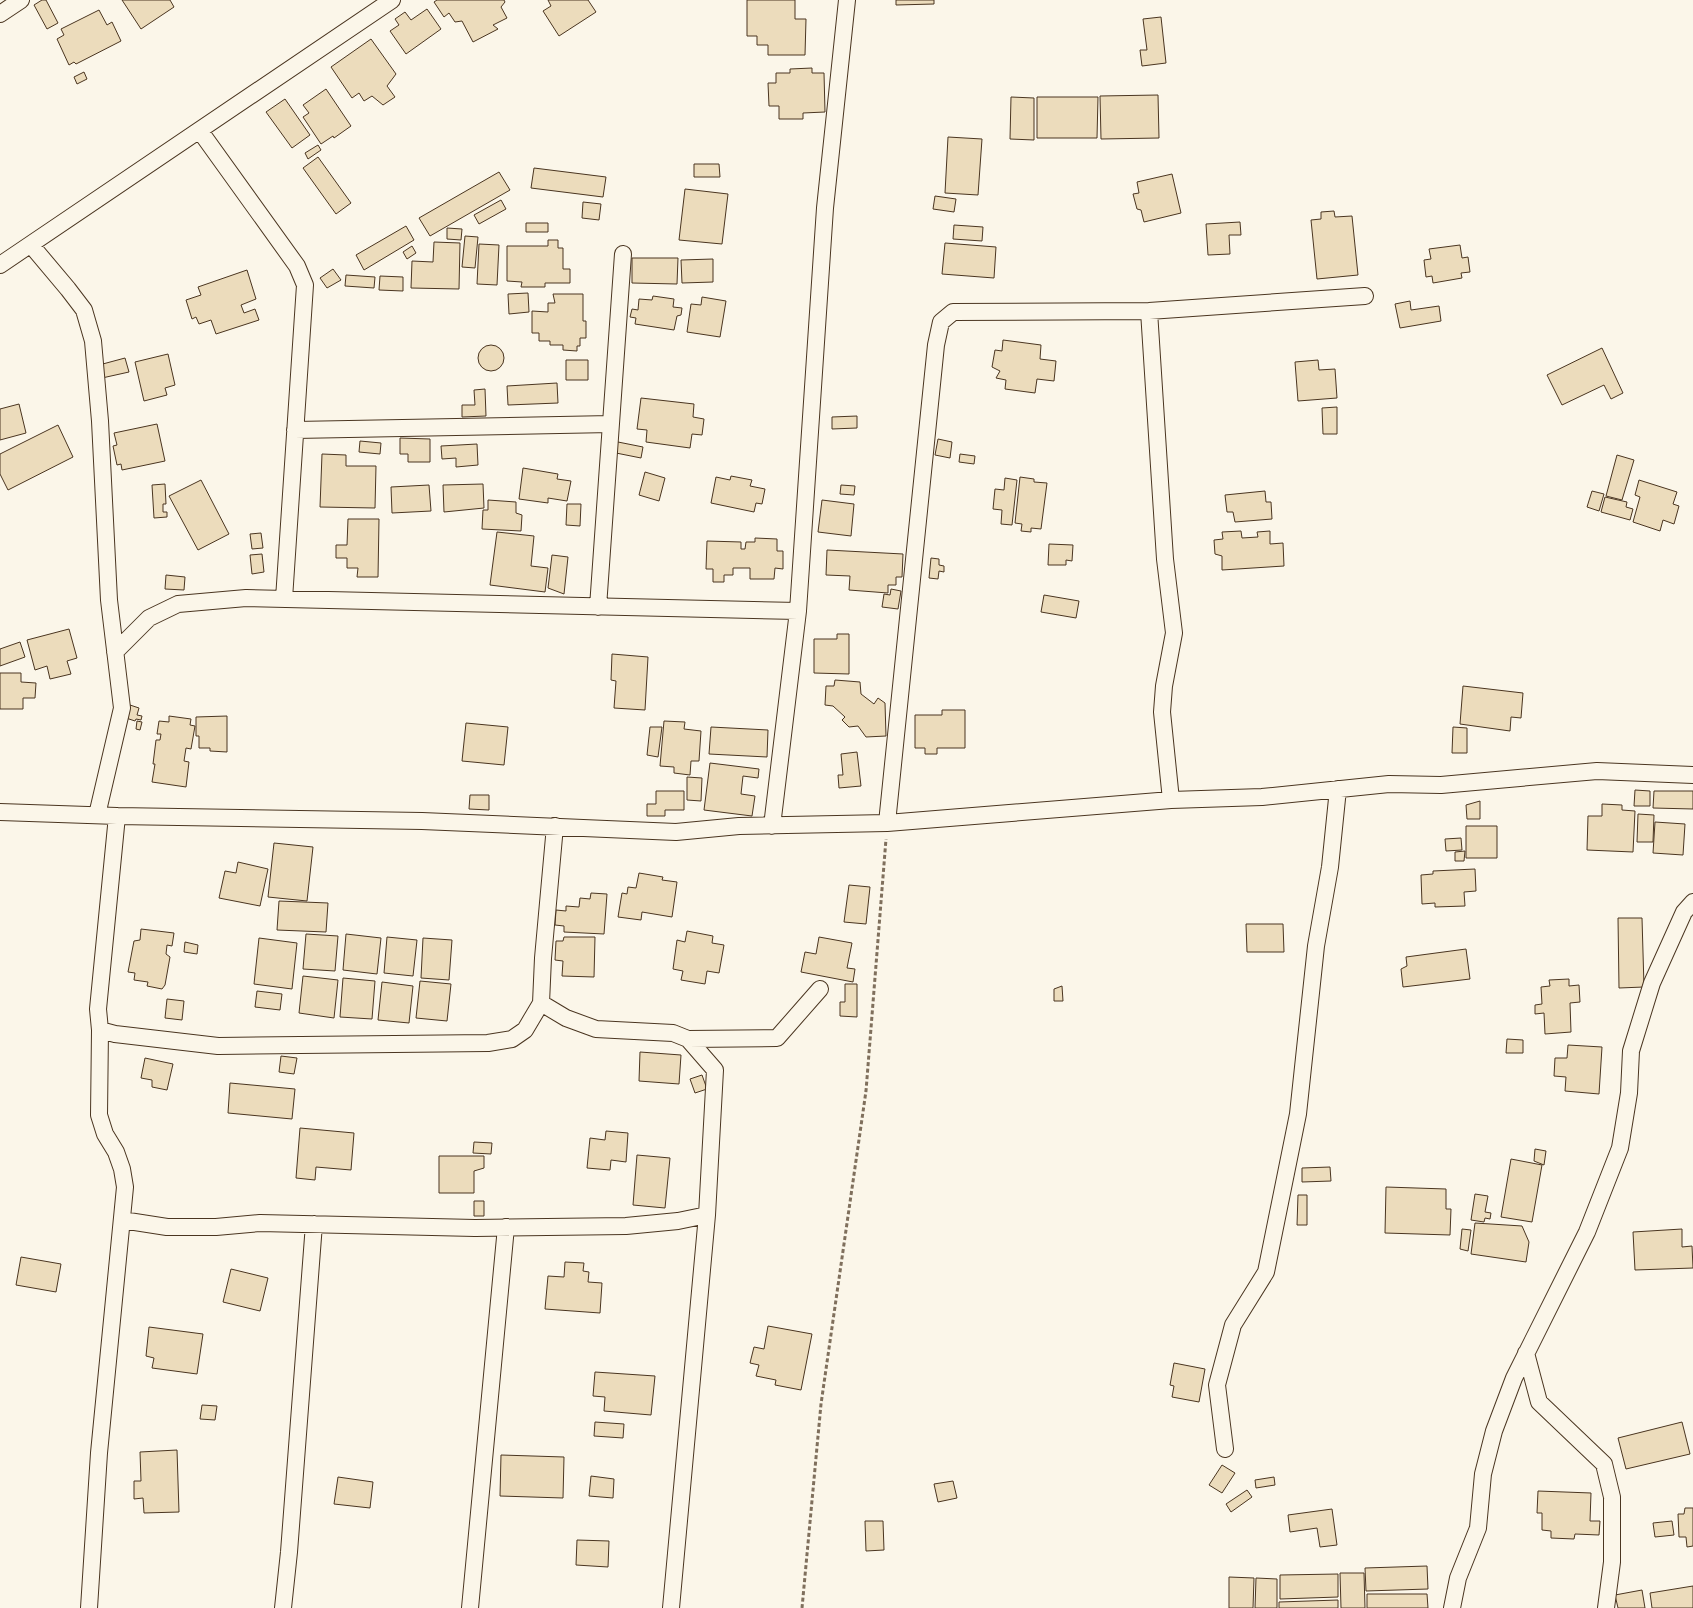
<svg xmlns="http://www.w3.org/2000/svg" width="1693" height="1608" font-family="'Titillium Web',sans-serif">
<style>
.building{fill:#ecdcbc;stroke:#4a3520}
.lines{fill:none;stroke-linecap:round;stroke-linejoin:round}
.minor-casing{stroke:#4a3520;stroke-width:18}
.path{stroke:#7f6f5c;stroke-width:3;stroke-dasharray:4 2.5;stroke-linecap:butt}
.minor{stroke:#fbf6e9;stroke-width:16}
</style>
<rect width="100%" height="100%" fill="#fbf6e9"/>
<!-- building -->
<path class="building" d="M42,0H46L58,23L47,29L34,5Z
M122,0H170L174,7L141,29Z
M437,0H504L505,2L501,7L507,18L493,25L498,29L473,42L462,21L455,22L449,13L444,17L434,2Z
M548,0H588L596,12L559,36L543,11L551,6Z
M747,0H795V19H806L805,55H768V45H757V36H747Z
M896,0H934V4L896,5Z
M427,9L441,29L406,54L390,31L399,25L395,19L405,12L411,20Z
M99,10L107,25L112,22L121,41L76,64L74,62L69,65L57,39L64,35L61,29Z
M1161,17L1166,63L1142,66L1140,50H1147L1143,19Z
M371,39L396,74L387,86L395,97L383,105L372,96L364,101L359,93L352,98L331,67Z
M812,68V73H824L825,112L803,113V119H779V106H769L768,83H776V73H790V69Z
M84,72L87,79L77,84L74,77Z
M326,89L351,126L334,138L333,136L321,144L303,117L309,113L303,105Z
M1158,95L1159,138L1101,139L1100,96Z
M1011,97L1034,98V140L1010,139Z
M1037,97H1098L1097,138H1037Z
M285,99L310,135L292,148L266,112Z
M948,137L982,139L978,195L945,193Z
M318,145L321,150L308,159L305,153Z
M318,157L351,203L336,214L303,168Z
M694,164H719L720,177H694Z
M534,168L606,177L603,197L531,188Z
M499,172L510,190L430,236L419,218Z
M1172,174L1181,213L1144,222L1141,210L1137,209L1133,194L1139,193L1137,182Z
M685,189L728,194L722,244L679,240Z
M935,196L956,199L954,212L933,209Z
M501,200L506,209L479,224L474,215Z
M583,202L601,204L599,220L582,218Z
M1334,211L1335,217L1352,216L1358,275L1317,279L1311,220L1321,219V212Z
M1240,222L1241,235H1229L1230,254L1208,255L1206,224Z
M526,223H548V232H526Z
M954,225L983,227L982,241L953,239Z
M406,226L414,240L364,270L356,255Z
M447,228L462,229L461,240L447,239Z
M465,236L478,237L475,268L462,267Z
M548,240H558V248H563V269H570V283H545V287H521L522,282L507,281V246H548Z
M434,242L460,243L459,289L411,288L412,261L433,262Z
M945,243L996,247L994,278L942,274Z
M479,244L499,245L497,285L477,284Z
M1460,245L1462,258L1468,257L1470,272L1461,273L1462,278L1433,283L1432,276L1426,277L1424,260L1431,259L1429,249Z
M412,246L416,253L407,259L403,252Z
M632,258H678L677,284L632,283Z
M713,259V282L682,283L681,260Z
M333,269L341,280L327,288L320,278Z
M247,270L256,299L241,305L244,313L255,309L259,320L216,334L211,320L199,324L196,317L192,319L186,300L201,295L198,287Z
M346,275L375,277L374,288L345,286Z
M380,276L403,277V291L379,290Z
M528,293L529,312L509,314L508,294Z
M553,294H583V321H586V338H580V346H577V351L563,350V345H550V341H539V333H532V311L548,312V303H555Z
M653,296L674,299L673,307L682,308L681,315L677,316L674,330L635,324L636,318L630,317L632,309L638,310L639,299L652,300Z
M702,297L726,301L720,337L687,332L691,304L701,305Z
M1410,301L1411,310L1439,306L1441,321L1400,328L1395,304Z
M1003,340L1041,345L1040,359L1056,361L1054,381L1037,379L1035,393L1005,389L1006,380L996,378L1000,371L992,367L995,350L1002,351Z
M478 358a13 13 0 1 1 26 0a13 13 0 1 1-26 0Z
M1602,348L1623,393L1611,399L1604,385L1562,405L1547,375Z
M168,354L175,385L165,388L167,395L144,401L135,362Z
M125,358L129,372L102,378L99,365Z
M566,360H588V380H566Z
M1318,360L1319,370L1335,369L1337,398L1298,401L1295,362Z
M557,383L558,403L508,405L507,386Z
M485,389L486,416L462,417V405H475L474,390Z
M641,398L694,404L693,417L704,419L702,435L692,434L690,448L646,442L647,430L637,429Z
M19,404L26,433L0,440V409Z
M1337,407V434H1323L1322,408Z
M857,416V428L832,429V417Z
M157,424L165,461L122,470L121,464L117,465L113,446L117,445L114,433Z
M58,425L73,457L8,490L0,474V454Z
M400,438L430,439V462H408V454H400Z
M938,439L952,442L950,458L935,455Z
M360,441L381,443L380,454L359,452Z
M613,441L643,447L641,458L611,452Z
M477,444L478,465L456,467V458L442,459L441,446Z
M322,454L346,455V466H376L375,508L320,507Z
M960,454L975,456L974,464L959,462Z
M1617,455L1634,460L1622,500L1606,496Z
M523,468L558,474L557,479L571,481L567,501L548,498V503L519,499Z
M645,472L665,478L659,501L639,495Z
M731,476L752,480L750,486L765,489L762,504L756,503L754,512L711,503L716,477L730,480Z
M1020,477L1034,479V482L1047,483L1041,529L1031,528V532L1021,531L1022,524L1015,523Z
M1005,478L1017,480L1012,525L1001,524L1002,510L993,509L995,489L1004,490Z
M201,480L229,534L198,550L169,496Z
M1639,480L1677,492L1673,504L1679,506L1674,524L1663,520L1660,531L1633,522L1640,497L1635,495Z
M165,484L166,504H163V512H167V517L154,518L152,485Z
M483,484L484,508L444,512L443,485Z
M429,485L431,511L392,513L391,487Z
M841,485L855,486L854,495L840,494Z
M1265,491L1266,502H1271L1272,519L1235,522L1233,512H1227L1225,495Z
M1592,491L1604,494L1599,511L1587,507Z
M1605,497L1627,502L1626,507L1633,509L1630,520L1601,512Z
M488,500L516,502V513L522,515L521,531L482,529L483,510H488Z
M822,500L854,504L851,536L818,532Z
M567,504H581L580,526L566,525Z
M348,519H379L378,577H357L358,568H347V558H336V545H347Z
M1241,531L1242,538L1258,537L1257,532L1270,531V544L1283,543L1284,566L1222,570V556L1215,554L1214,540L1223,539L1222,532Z
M497,532L534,536L531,566L548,568L545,592L490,585Z
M261,533L263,548L252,549L250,534Z
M755,538L777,539V551H783V569L775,568L774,579H750V568H733V575H724V582H713V569H706L707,541L741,542V549H745L746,542H755Z
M1049,544L1073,545L1072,561L1066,560V565H1048Z
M827,550L903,554L902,577H896V585H888V593L849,590L850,576L826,575Z
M262,554L264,572L252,574L250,555Z
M552,555L568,557L564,594L548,588Z
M931,558L939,559V565L944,566V572L939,571L938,579L929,578Z
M166,575L185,577L184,590L165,589Z
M891,589L901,591L898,609L882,607L884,594L890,595Z
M1044,595L1079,601L1076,618L1041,612Z
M69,629L77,658L67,661L71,674L50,679L47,666L35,670L27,640Z
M837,634H849V674L814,673V639H837Z
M20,642L25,657L0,666V649Z
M612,654L648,657L645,710L614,708L616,681L611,680Z
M0,673H21V682L36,683L35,698H23V709H0Z
M835,680L860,682L861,694L874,704L878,698L885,703L886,736L866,737L858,726L849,727L842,720L845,717L833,706L825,705L826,686H834Z
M1463,686L1523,693L1521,718L1511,717L1510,731L1460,724Z
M127,704L139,708L137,715L142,716L141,720L136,719L135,721L123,717Z
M942,710H965V748H937V754H925V748H915V715H942Z
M169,716L191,719L190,725L195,726L191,749L186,748L184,761L189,762L186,787L152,782L155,764H153L156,740H160L161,734H157L159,721L169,722Z
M227,716V752L210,751V748H199V736H196V717Z
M137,721L142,722L140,730L136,729Z
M664,721L685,722L684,729L701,731L699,761H691L690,775L674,773V767L660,766Z
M466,723L508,727L504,765L462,761Z
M650,727H662L658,757L647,755Z
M711,727L768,730L767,757L709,754Z
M1453,727L1467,728V753H1452Z
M857,752L861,786L839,788L838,775H843L841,754Z
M710,763L759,769L758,778L743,776L741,794L755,796L752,816L704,810Z
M687,777L702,778L701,801L687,800Z
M1635,790L1650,791V806H1634Z
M656,791H684V810H665V816H647V804H656Z
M1654,791H1693V809L1653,808Z
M470,795H489V810L469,809Z
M1480,801V819H1467L1466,805Z
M1602,804L1622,805V810L1635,811L1633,852L1587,850L1588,816H1602Z
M1638,814L1654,815L1653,842H1637Z
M1655,822L1685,824L1683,855L1653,853Z
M1466,826H1497V858H1466Z
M1461,838L1462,850L1446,851L1445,839Z
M274,843L313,847L307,901L268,897Z
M1465,851L1464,861H1455V852Z
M238,862L268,869L260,906L219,898L225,871L236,873Z
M1475,869L1476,891L1464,892L1465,906L1435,907V903L1422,904L1421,875L1433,874V871Z
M639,873L663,877L662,880L677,882L672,917L642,912L641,920L618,917L622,893L627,894L628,887L636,888Z
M849,885L870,887L866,924L844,922Z
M591,893L607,894L604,934L564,932V926L555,925L556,910L566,911V906L579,907L580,898L590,899Z
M279,901L328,903L326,932L277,930Z
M1618,918H1642L1644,987L1619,988Z
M1246,924H1283L1284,952H1247Z
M141,929L174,933L172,946L167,945L166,954L170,957L165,985L162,989L147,986L148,982L134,980L135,973L128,972L134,941L140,940Z
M687,931L713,936L712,943L724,945L719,973L707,971L705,984L681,980L683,971L673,969L677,940L685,942Z
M306,934L338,936L335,971L303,969Z
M346,934L381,938L377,974L343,970Z
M387,937L417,940L413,976L384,973Z
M564,937H595L594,977L562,976L563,961L555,960L556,941H563Z
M819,937L852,943L847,968L855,969L853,982L801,972L805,952L816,954Z
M259,938L297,943L292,989L254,984Z
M423,938L452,940L449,980L421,978Z
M185,942L198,945L197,954L184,952Z
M1466,949L1470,979L1403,987L1401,969L1407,966L1406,957Z
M303,976L338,980L334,1018L299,1013Z
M343,978L375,981L372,1019L340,1017Z
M1569,979V986L1579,985L1580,1002L1570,1003L1571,1032L1545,1034L1544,1013L1535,1014V1005L1542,1004L1541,987L1550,986L1549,980Z
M420,981L451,984L447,1021L416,1018Z
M382,982L413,986L409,1023L378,1020Z
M845,984H857V1017L840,1016V1002H845Z
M1062,986L1063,1001H1054V989Z
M257,991L282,994L280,1010L255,1007Z
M167,999L184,1001L182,1020L165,1018Z
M1507,1039L1523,1040V1053H1506Z
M1568,1045L1602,1047L1599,1094L1565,1091L1566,1077L1554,1076L1555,1058H1567Z
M640,1052L681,1055L679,1084L639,1081Z
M281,1056L297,1058L294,1074L279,1072Z
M145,1058L173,1064L167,1090L152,1087V1080L141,1078Z
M702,1075L707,1089L695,1093L690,1079Z
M230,1083L295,1089L292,1119L228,1113Z
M300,1128L354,1133L351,1170L316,1167L315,1180L296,1178Z
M606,1131L628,1133L626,1162L611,1160L610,1170L587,1168L590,1138L605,1140Z
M474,1142L492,1143L491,1154L473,1153Z
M1535,1149L1546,1151L1544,1165L1534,1161Z
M637,1155L670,1158L665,1208L633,1205Z
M439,1156H484V1168L474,1171V1193H439Z
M1511,1159L1542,1165L1532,1222L1501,1217Z
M1330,1167L1331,1181L1302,1182V1168Z
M1386,1187L1446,1189V1209H1451L1450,1235L1385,1233Z
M1475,1194L1488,1196L1485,1212L1491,1213L1490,1219L1485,1218L1484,1222L1471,1220Z
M1298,1195H1307V1225H1297Z
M474,1201H484V1216H474Z
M1475,1223L1522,1226L1529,1242L1526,1262L1471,1254Z
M1462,1229L1471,1230L1468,1251L1460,1249Z
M1682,1229V1247L1692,1246L1693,1268L1635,1270L1633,1232Z
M21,1257L61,1264L56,1292L16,1285Z
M565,1262L584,1263L583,1271L589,1272L588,1282L602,1283L600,1313L545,1309L548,1276L564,1277Z
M231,1269L268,1278L260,1311L223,1302Z
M768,1326L812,1334L801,1390L775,1385L776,1380L756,1376L759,1365L750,1363L754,1347L764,1349Z
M149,1327L203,1334L197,1374L152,1368L154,1358L146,1356Z
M1174,1363L1205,1369L1199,1402L1172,1397L1174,1386L1170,1385Z
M595,1372L655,1376L651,1415L604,1411L605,1397L593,1396Z
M202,1405L217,1406L215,1420L200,1419Z
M595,1422L624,1424L623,1438L594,1436Z
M1682,1422L1690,1454L1626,1469L1618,1438Z
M177,1450L179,1512L144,1513L143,1498L134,1499V1481H141L140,1452Z
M501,1455L564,1457L563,1498L500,1496Z
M1222,1465L1235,1473L1222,1493L1209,1485Z
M591,1476L614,1479L613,1498L589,1496Z
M338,1477L373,1482L370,1508L334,1504Z
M1274,1477L1275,1485L1256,1488L1255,1480Z
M953,1481L957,1498L938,1502L934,1484Z
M1247,1490L1252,1497L1231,1512L1226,1504Z
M1538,1491L1591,1493L1590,1521H1600L1599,1535L1575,1534L1574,1539L1551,1538V1531L1542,1530V1513H1537Z
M1685,1508H1693V1546L1687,1547L1686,1537H1679L1678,1514H1684Z
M1332,1509L1337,1545L1320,1547L1317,1528L1290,1532L1288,1515Z
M865,1521H883L884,1550L866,1551Z
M1672,1521L1674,1535L1655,1537L1653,1523Z
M577,1540L609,1541L608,1567L576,1565Z
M1427,1566L1428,1589L1366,1591L1365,1568Z
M1340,1573H1364L1365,1608H1341Z
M1338,1574V1597L1280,1599V1575Z
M1229,1577L1254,1578L1253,1608H1229Z
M1256,1578L1277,1579V1608H1255Z
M1693,1586V1608H1652L1650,1593Z
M1642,1590L1645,1608H1618L1615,1595Z
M1367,1594H1427L1428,1608H1367Z
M1338,1600V1608H1279V1602Z"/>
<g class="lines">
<!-- minor casing -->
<g class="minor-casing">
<path id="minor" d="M0,14L21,0
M200,131L297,266L305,285L284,599
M31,245L68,289L84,310L93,341L100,421L109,600L122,708L97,815
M0,265L392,0
M1149,311L1165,559L1174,633L1164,686L1162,712L1171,800
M295,430L611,424
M598,607L623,254
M115,652L149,618L178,604L246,598L798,611
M0,812L117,816L422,821L676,832L739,826L887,823L1171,800L1262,797L1389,784L1441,785L1597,771L1693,775
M117,816L98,1009L100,1030L115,1034L218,1046L488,1043L512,1039L525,1030L541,1003
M887,823L936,345L941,322L953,312L1149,311L1365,296
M555,826L543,958L541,1003L566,1018L596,1029L673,1033L688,1039
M772,826L798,611L825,208L847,0
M122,1220L167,1227H216L260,1223L475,1228L626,1226L678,1221L707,1215
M1526,1353L1539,1402L1604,1464L1612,1497V1562L1606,1608
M1225,1449L1217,1385L1233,1325L1266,1272L1298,1114L1316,946L1330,867L1338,789
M89,1608L99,1453L125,1187L122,1169L116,1152L105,1134L99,1115L100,1030
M283,1608L289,1552L314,1224
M470,1608L506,1227
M671,1608L707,1215L715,1070L688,1039L777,1038L820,989
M1452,1608L1458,1578L1478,1528L1483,1474L1494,1431L1514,1378L1587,1232L1620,1148L1629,1093L1631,1051L1652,983L1684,912L1693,902"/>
</g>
<!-- path -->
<path class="path" d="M802,1608L821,1404L866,1091L886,839"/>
<!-- minor -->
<use href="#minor" class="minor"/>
</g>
</svg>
